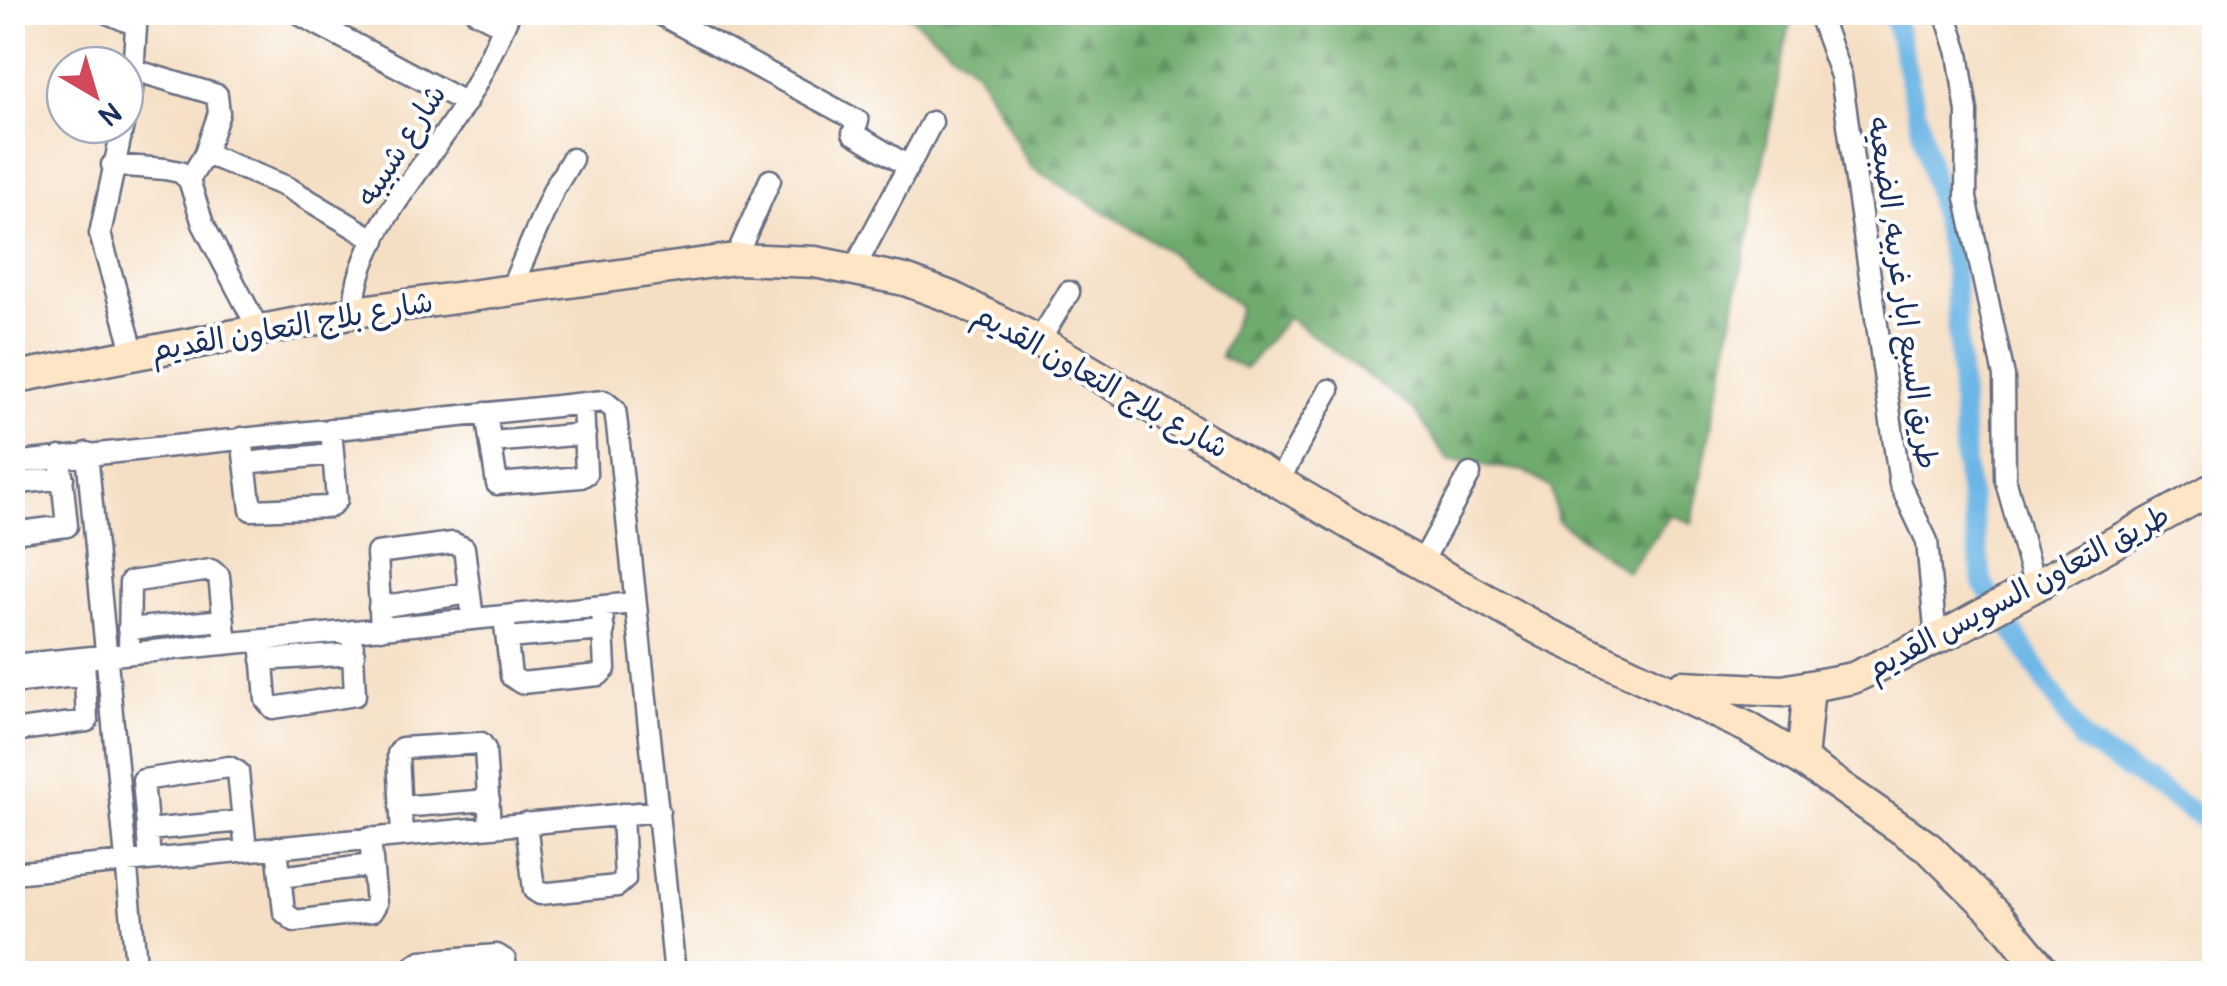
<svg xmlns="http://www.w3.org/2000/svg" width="2227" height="986" font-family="Pangolin,'Playpen Sans Arabic',sans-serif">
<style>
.forest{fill:url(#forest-firs);stroke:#446d65;stroke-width:2.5}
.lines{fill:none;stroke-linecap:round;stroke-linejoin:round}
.canal{stroke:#6cb6e5;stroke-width:20}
.street-casing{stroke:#676d82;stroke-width:25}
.secondary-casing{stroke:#676d82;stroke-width:35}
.street{stroke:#fff;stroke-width:20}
.secondary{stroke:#fde5c5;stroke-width:30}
.labels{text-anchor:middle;stroke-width:8;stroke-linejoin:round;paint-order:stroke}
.street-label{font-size:30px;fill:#1b2f5e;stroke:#fff}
</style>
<defs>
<pattern id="forest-firs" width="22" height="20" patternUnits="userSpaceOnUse" patternTransform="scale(2.5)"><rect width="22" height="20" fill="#6eab6c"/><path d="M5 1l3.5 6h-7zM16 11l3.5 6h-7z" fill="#5a8c5c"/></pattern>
</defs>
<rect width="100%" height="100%" fill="#fff"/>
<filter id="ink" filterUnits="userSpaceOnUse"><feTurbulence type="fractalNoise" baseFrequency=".01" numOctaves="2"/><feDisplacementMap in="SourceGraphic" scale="20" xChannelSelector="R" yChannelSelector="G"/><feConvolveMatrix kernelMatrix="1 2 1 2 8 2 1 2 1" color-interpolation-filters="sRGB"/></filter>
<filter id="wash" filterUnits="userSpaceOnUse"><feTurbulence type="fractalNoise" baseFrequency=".0048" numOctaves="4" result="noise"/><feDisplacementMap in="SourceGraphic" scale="40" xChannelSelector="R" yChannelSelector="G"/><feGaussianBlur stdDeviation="2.25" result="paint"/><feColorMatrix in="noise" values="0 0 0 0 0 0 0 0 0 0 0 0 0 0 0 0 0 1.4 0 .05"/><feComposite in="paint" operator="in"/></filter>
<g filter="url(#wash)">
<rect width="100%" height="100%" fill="#f5dfc4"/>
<!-- forest -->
<path class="forest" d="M906,13H1792L1692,523L1671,515L1627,572L1557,520L1551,488L1524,471L1448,460L1413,409L1288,317L1245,369L1220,357L1240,307L1159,245L1030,166L977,71Z"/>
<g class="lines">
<!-- canal -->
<path class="canal" d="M1893,12L1954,268L1965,465L1983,584L2083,741L2214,826"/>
</g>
</g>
<g filter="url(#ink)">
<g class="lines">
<!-- street casing -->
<g class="street-casing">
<path id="street" d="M105,12L136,25
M306,12L304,17L466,103
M476,12L504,26
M656,12L858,121L853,133L908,166
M1818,12L1841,76L1900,484L1927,541L1936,640
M1945,12L1958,53L1967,112L1966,198L2004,376L2005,478L2035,587
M134,70L217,95L219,113L205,154
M125,117L132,90L137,12
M123,125L100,234L134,354
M112,165L165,169L180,172L189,180L203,224L259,330
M189,180L205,154L211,156L287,187L375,240
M735,259L770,180
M854,269L932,122
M511,289L554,189L572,159
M355,312C351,241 430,163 465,103C483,74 496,43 510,12
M1039,341L1069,292
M486,413L497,484L581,477L586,474L583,404
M242,438L251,510L330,507L337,500L331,429
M491,442L585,434
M87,453L137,974
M12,463L604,401L615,410L617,425L675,974
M245,463L333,454
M1278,482L1329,390
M12,484L63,478
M12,533L67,526L60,457
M1421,564L1470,474
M379,607L469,593
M504,616L511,676L521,683L599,675L605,669L602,607
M128,629L224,620
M381,629L377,553L453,543L464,548L473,619
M507,638L604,630
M261,640L266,700L273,708L355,695L352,631
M129,653L130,582L211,570L219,576L226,644
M262,660L354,654
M12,665L634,603
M12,683L85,675
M12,731L87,721L84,658
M400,807L489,800
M526,823L534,890L540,894L617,886L625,879L622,814
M147,830L243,821
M402,835L398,754L402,748L481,743L485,749L490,827
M277,847L284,912L295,921L372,911L376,904L370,838
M150,859L143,780L229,767L238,772L246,850
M12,873L659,811
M280,877L372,865
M415,974V965L421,961L497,955L505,960L507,974"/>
</g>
<!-- secondary casing -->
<g class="secondary-casing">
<path id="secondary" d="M12,378L355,312L735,259L815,262L905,280L951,297L1039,341L1355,527L1546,633L1747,727L1802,760L1929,848L1998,916L2046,974
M1682,686L1783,691L1853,678L1951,632L2214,488
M1802,760L1809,687"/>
</g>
<!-- street -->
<use href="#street" class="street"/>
<!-- secondary -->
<use href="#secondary" class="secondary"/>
</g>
</g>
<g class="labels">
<!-- street labels -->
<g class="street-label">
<text transform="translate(401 145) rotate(-57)" y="10">شارع شبيبه</text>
<text transform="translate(1903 293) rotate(82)" y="10">طريق السبع ابار غربيه, الضبعيه</text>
<text transform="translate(292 326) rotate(-10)" y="10">شارع بلاج التعاون القديم</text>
<text transform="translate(1101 381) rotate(29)" y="10">شارع بلاج التعاون القديم</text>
<text transform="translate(2018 592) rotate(-28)" y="10">طريق التعاون السويس القديم</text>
</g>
</g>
<!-- margin -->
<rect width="2227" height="986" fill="none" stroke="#fff" stroke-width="50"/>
<!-- north arrow -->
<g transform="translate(95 95) rotate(142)"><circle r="48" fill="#ffffff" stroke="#a4acbf" stroke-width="2.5"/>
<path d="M0-8L18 38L0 25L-18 38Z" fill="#d1495b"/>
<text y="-15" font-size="28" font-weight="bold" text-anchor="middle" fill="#1b2f5e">N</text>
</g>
</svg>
